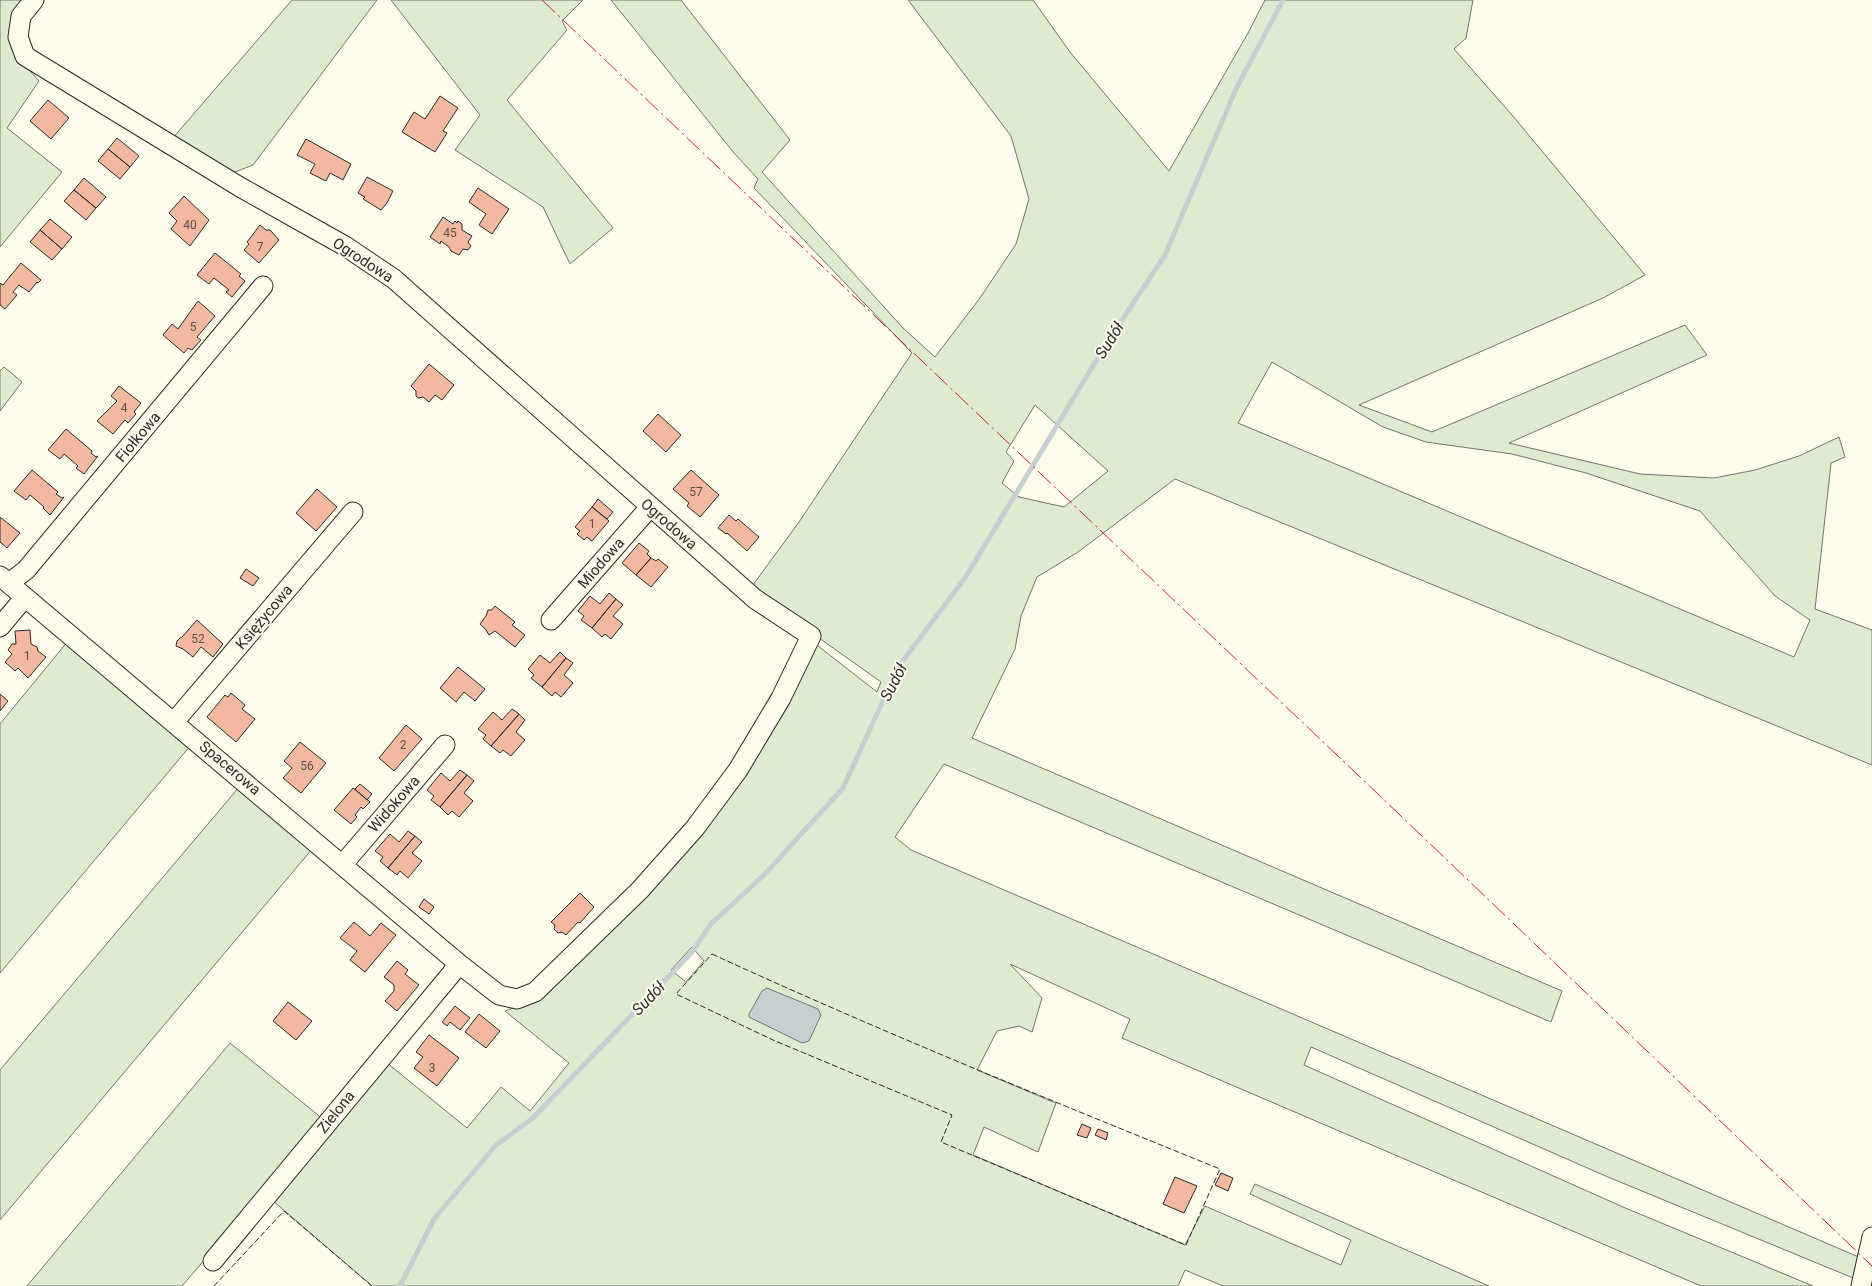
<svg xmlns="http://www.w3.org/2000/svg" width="1872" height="1286" font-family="Roboto,sans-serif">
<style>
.green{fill:#deebd1;stroke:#74746e;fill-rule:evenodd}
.water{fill:#c7d0d0;stroke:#74746e}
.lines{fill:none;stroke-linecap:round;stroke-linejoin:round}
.stream{stroke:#c7d0d0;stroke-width:5}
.building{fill:#f2b8a0;stroke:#2b2b2b}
.minor-casing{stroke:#2b2b2b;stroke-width:21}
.minor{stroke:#fdfbea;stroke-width:19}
.fence{stroke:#2b2b2b;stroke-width:1;stroke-dasharray:6 2.5;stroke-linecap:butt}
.power{stroke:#c62828;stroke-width:1;stroke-dasharray:18 4 2.5 4;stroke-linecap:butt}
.labels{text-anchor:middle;stroke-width:4;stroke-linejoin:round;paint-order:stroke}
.number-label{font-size:12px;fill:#5d4e48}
.street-label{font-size:15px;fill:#2b2b2b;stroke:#fdfbea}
.water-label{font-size:16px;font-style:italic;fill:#2b2b2b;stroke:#fdfbea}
</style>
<rect width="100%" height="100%" fill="#fdfbea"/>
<!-- green -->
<path class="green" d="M0,0H28C22,9 11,20 9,31C6,46 29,70 39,81L7,128L62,172L0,247Z
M292,0H377L253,165L235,172L216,165L172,139Z
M391,0H583L562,21L567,30L507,100L613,228L570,264L543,207L455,150L480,115Z
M611,0H681L790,140L762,172L903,328L935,357L980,298L1016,244L1029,199L1011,136L908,0H1033L1070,52L1169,171L1248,33L1265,0H1473L1466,38L1454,49L1512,115L1645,275L1603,298L1359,405L1432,432L1685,325L1707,355L1509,443L1640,474L1714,478L1755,470L1799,456L1839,437L1845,457L1831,463L1815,609L1872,630V765L1175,479L1078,552L1037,577L1021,616L1015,649L972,738L1562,991L1551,1022L944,764L895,837L911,850L1861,1258L1858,1280L1608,1177L1311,1047L1304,1065L1623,1207L1813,1286H1701L1122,1038L1130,1019L1010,964L1042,998L1032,1032L1019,1026L997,1031L977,1070L1056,1103L1038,1152L984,1127L973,1155L1185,1245L1205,1206L1341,1265L1351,1240L1250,1194L1255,1184L1489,1286H1223L1185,1270L1178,1286H372L272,1200L387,1063L467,1128L501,1087L530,1111L569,1063L505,1011L539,998L697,831L813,642L877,692L881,682L750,589L799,522L912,353L754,188L758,179L734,153ZM1272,362L1383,427L1426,442L1512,454L1586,473L1700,511L1775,596L1810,620L1794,657L1238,423ZM1035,405L1108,471L1064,507L1019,497L1002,483L1014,461L1006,452ZM692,947L704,961L686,982L671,970Z
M4,367L22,382L0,411V371Z
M68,641L191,745L0,973V724Z
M240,786L313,848L0,1220V1070Z
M230,1043L324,1120L182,1286H27Z"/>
<!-- water -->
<path class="water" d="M767,988L818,1009L821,1015L809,1041L802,1043L749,1017V1014L762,991Z"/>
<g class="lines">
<!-- stream -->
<path class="stream" d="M400,1286L434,1219L496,1145L533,1118L692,952L711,924L765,874L843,788L899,666L965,578L1108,341L1165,255L1236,89L1283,0"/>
</g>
<!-- building -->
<path class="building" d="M440,96L458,108L443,131L447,133L435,152L402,132L414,112L425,119Z
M48,100L69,118L51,139L30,121Z
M117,138L139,156L130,167L108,149Z
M306,139L351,164L343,180L330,173L326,181L310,173L315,164L297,155Z
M108,149L130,167L120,179L98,161Z
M367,177L393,191L387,203L381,210L363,199L365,197L358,193Z
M84,178L106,197L96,208L74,190Z
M478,188L509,209L492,234L479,225L486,214L469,202Z
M74,190L96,208L86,220L64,201Z
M184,196L209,220L190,246L171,229L177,221L169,213Z
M443,217L453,224L455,221L457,223L458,221L462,224V230L472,236L468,242L471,246L468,250L463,249L459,255L451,251L449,247L441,241L440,244L430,237Z
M50,219L72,237L62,249L40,230Z
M260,225L266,230H270L279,240L259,263L244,250L249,244L247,242Z
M40,230L62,249L52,260L30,242Z
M215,253L241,274L239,276L245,281L232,297L226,292L229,290L214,278L209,284L197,275Z
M21,263L41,280L38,283L37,282L29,292L19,285L13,292L17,295L5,309L0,305V283L3,285Z
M198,301L215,316L197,337L201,340L192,350L188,348L184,353L163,335L172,324L178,329Z
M429,364L454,385L442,400L435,395L429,402L423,397L418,398L416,396V391L411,386Z
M119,386L141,403L134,412L136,414L128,423L125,420L113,434L97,421L117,401L111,396Z
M658,414L681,435L666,452L643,431Z
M66,429L92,451L91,453L96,457L98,456L84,474L76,468L78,466L64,454L60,459L48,450Z
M32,470L58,492L56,494L62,498L64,497L50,515L43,508L44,507L30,495L26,500L14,491Z
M691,470L719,495L700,517L687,506L689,503L673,489Z
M317,489L337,507L316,531L296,513Z
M598,499L613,512L607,519L592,507Z
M592,507L609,521L592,541L587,537L584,540L577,534L580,531L575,527Z
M729,515L736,521L738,519L759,537L747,551L727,533L726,534L718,528Z
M0,517L20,533L7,548L0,542Z
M639,543L649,551L647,554L651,558L636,575L622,563Z
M651,558L656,561L658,559L668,567L651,587L636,575Z
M246,569L259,578L253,586L240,578Z
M609,593L616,599L592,628L581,620L584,616L578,611L590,596L600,604Z
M616,599L623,605L613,616L623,624L611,639L605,634L602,637L592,628Z
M495,606L515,622L512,625L525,635L515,647L495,631L489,635L486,630L480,624L486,616L488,610H492Z
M197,620L223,644L213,657L201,647L193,657L183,649L176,646L177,641L180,638L182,637Z
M30,630L31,644L37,647L38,651L46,657L28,678L18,668L15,671L5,662L12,654L8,650L12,644H16L15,631Z
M560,652L566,658L542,687L531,678L534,675L528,669L540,655L550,663Z
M566,658L573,663L564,675L573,683L561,697L555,692L552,696L542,687Z
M458,667L485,689L475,701L464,692L456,702L440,688Z
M231,693L245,705L242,709L255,719L236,742L207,717L225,695L228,697Z
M0,694L8,701L0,711Z
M512,709L519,714L491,746L483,739L486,735L478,729L493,712L502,720Z
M519,714L525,720L516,732L525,740L511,756L503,750L500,753L491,746Z
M406,725L422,739L394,771L379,758Z
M300,742L326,763L301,793L283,778L292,768L284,761Z
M460,770L467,775L440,807L431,800L434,796L427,790L441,773L450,781Z
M467,775L474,781L464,793L473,801L459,817L452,811L448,815L440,807Z
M360,784L372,794L367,800L355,789Z
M353,788L370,802L363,809L361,807L355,815L357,817L351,824L334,810Z
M408,831L415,836L388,868L380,861L383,857L375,851L390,834L399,842Z
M415,836L422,842L412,853L422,861L408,878L400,871L397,875L388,868Z
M580,893L594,907L580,923L578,922L566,935L562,932L558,933L554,929L555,925L551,922Z
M424,899L434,907L429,914L419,907Z
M354,922L370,936L381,923L396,935L365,972L350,960L357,951L340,938Z
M397,961L408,970L405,974L419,985L397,1011L385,1001L394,991V985L384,977Z
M288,1002L312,1021L296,1040L273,1021Z
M455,1006L470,1018L460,1030L450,1022L447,1026L442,1022Z
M479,1014L500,1031L486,1048L465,1032Z
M429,1035L459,1058L437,1086L414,1068L423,1057L416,1052Z
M1082,1124L1091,1128L1087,1138L1077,1135Z
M1098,1129L1108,1133L1106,1140L1095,1135Z
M1221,1173L1233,1178L1228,1191L1215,1185Z
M1175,1177L1197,1186L1184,1213L1163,1204Z"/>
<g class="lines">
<!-- minor casing -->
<g class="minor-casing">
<path id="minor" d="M0,576L458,963L499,995L517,999L535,992L640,890L695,828L738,770L781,698L811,636L755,599L394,279L345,246L240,187L25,56L18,37L21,16L34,0
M9,583L26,570L263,286
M551,620L650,507
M0,627L25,597
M174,722L353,512
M343,864L445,745
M213,1261L452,973L458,963
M1861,1286L1872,1237"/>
</g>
<!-- minor -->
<use href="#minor" class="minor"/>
<!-- fence -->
<path class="fence" d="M712,954C879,1031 1050,1100 1220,1169L1186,1245L941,1142L952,1115L773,1040L676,994Z
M214,1286L284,1211L372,1286"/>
<!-- power -->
<path class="power" d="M542,0L1380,796L1872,1266"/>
</g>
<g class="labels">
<!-- number labels -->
<g class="number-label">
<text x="190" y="229">40</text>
<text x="450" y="237">45</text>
<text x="260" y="251">7</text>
<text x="193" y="331">5</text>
<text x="124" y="412">4</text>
<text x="696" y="496">57</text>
<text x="592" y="528">1</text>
<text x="198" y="643">52</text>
<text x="27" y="660">1</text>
<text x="403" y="749">2</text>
<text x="307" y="770">56</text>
<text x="432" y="1072">3</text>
</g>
<!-- street labels -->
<g class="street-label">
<text transform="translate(363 260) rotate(33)" y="5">Ogrodowa</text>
<text transform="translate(138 437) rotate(-50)" y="5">Fiołkowa</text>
<text transform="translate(669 524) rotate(41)" y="5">Ogrodowa</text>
<text transform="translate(601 563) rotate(-49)" y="5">Miodowa</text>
<text transform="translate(264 617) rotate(-50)" y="5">Księżycowa</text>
<text transform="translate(230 768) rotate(40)" y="5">Spacerowa</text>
<text transform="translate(394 804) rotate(-49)" y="5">Widokowa</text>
<text transform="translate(336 1112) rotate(-51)" y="5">Zielona</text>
</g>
<!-- water labels -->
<g class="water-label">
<text transform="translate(1109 340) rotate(-58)" y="6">Sudół</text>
<text transform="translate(893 682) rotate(-63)" y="6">Sudół</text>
<text transform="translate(648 998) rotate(-46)" y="6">Sudół</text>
</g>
</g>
</svg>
